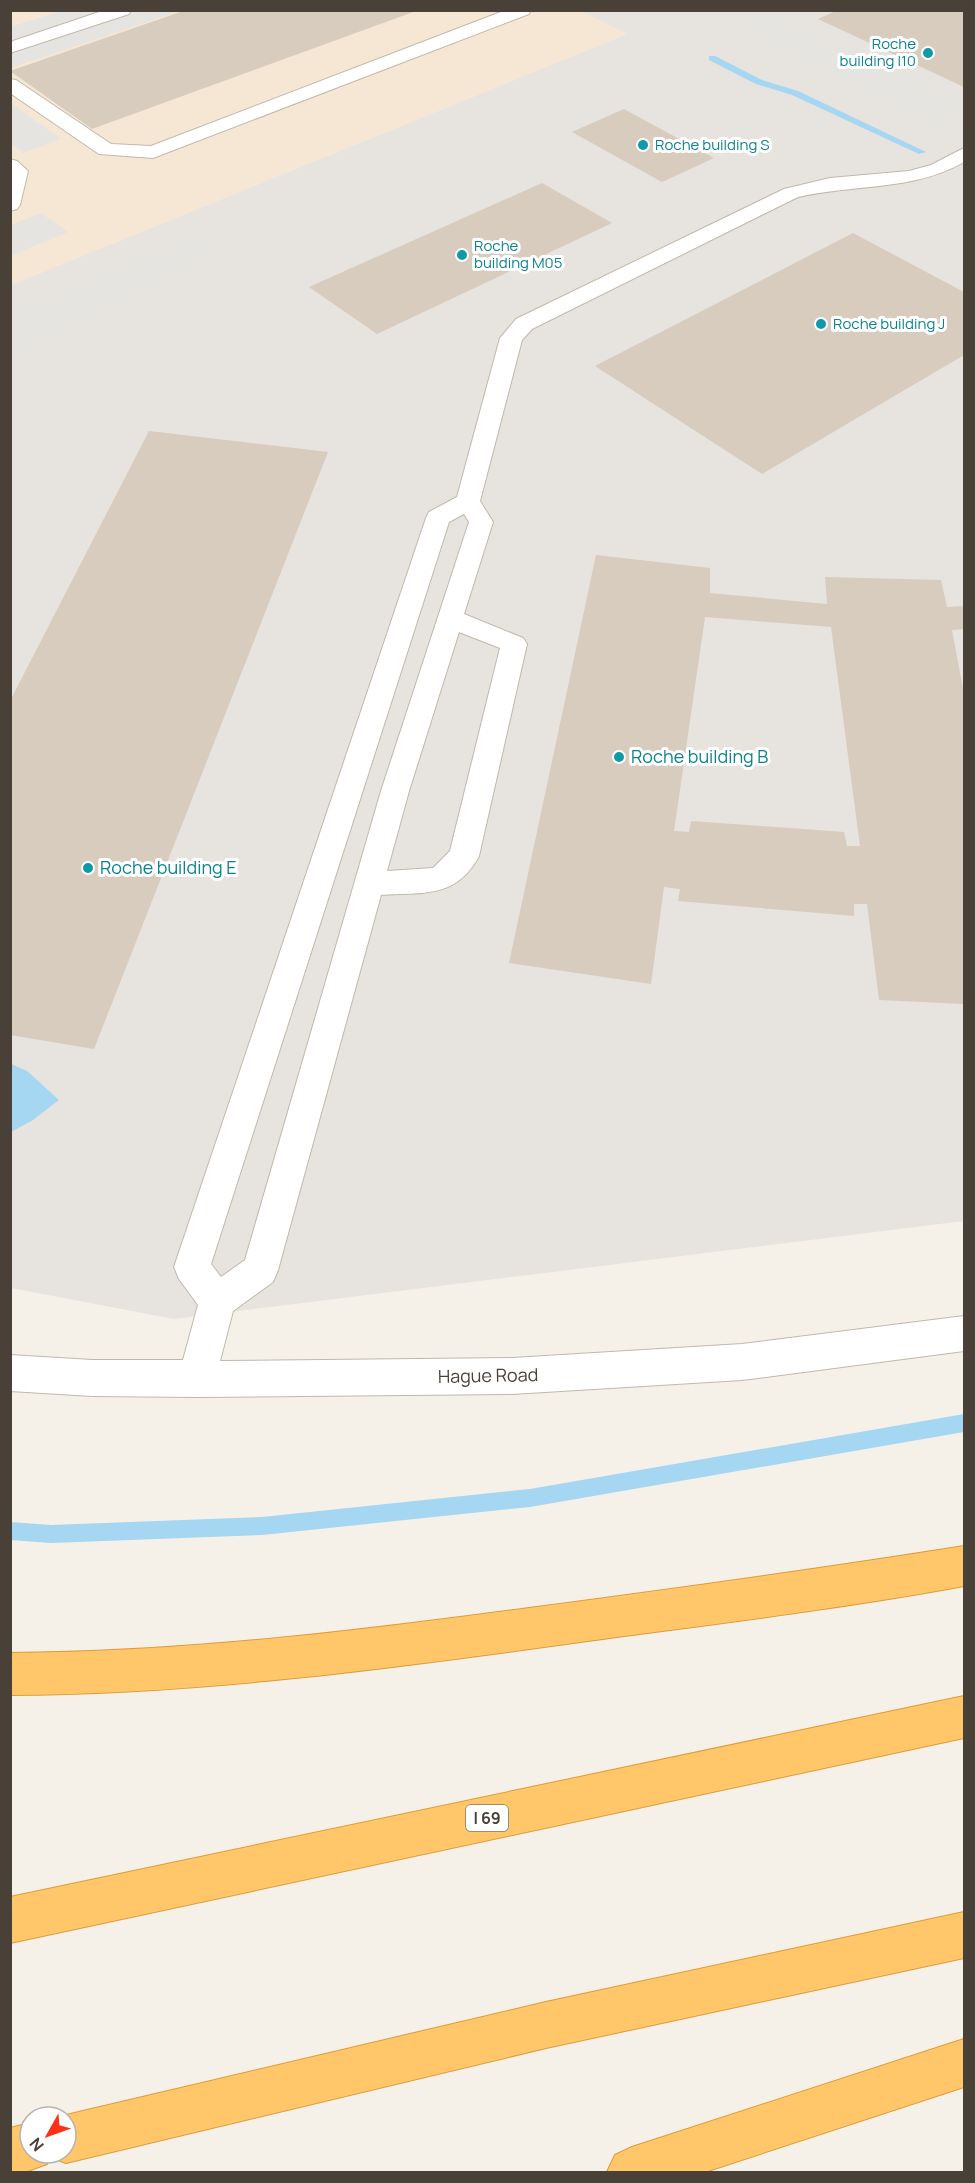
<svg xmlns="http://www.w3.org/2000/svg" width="975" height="2183" font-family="Manrope,sans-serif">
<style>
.commercial{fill:#f6e7d5}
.industrial{fill:#e7e3de}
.parking{fill:#e6e4e1}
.water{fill:#a5d6f2}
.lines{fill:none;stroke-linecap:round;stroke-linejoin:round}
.stream{fill:#a5d6f2;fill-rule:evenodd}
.building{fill:#d7ccbe;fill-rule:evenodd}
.minor-casing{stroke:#c1b8ab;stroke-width:2}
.highway-casing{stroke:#e09b38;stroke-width:2}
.minor{fill:#fff;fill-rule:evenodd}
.highway{fill:#ffc76a;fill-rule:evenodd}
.culture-dot{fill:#0f9aa8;stroke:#fff;stroke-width:2}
.labels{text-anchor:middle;stroke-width:6;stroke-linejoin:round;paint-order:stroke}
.far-culture-label{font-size:15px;fill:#0d838f;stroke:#fff;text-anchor:start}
.shield{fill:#fff;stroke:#807a73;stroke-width:1.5}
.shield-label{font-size:16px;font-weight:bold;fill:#494137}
.culture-label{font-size:18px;fill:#0d838f;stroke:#fff;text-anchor:start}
.street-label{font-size:18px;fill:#494137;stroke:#fff}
</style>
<rect width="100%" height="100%" fill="#f5f1e9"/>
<!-- commercial -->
<path class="commercial" d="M582,10L627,34L11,285V11Z"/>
<!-- industrial -->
<path class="industrial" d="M582,11H964V1221L174,1319L11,1288V285L627,34Z"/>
<!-- parking -->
<path class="parking" d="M61,11H180L11,68L10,27Z
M770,12L964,104V116L941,127L734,31Z
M10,103H11L61,139L23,153L11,144Z
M41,213L68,232L11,256V225Z
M202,231L221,248L108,310L11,357V312Z"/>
<!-- water -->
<path class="water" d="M11,1064L27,1071L59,1100L33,1120L11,1132Z"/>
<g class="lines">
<!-- stream -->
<path class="stream" d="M709,56H715L762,80L798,91L926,152L919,154L792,95L756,84L709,60Z
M964,1414V1432L530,1507L262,1535L51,1543L10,1540V1522L51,1525L262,1517L530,1489Z"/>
</g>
<!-- building -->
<path class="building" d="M186,10H416V11L92,129L10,71Z
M838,10H964V87L818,19Z
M624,109L714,158L662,182L572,132Z
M542,183L612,223L377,334L309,287Z
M853,233L964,292V355L762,474L595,366Z
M149,431L328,452L94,1049L10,1035V701Z
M596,555L710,568V593L827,604L825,577L941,580L947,607L964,606V629L952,630L964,694V1004L879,1000L867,904H854V916L678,901L680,889L664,887L651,984L509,963ZM705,617L831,627L860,846H847L844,832L691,821L689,832L674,831Z"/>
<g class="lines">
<!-- minor casing -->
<g class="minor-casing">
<path id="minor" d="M105,10H131L129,14L10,53V42Z
M506,10H531L529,14L153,158L99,154L10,93V79L16,80L111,144L151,146Z
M964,148V162C914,191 854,184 798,197L532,329L522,340L480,501L493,522L464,614L523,638L527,644L479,856C456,899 423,892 381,895L278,1270L273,1282L233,1311L220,1361L512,1358L742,1344L964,1316V1351L742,1380L512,1394L197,1397L92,1396L10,1391V1355L92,1360H183L198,1305L179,1279L174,1267L426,518L429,512L457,497L500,338L516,319L784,189L830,178L909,171L931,165ZM464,514L469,522L381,791L245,1260L221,1277L211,1264L449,522ZM459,632L500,648L450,851L433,868L387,871L409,791Z
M10,159L17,161L28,171L20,205L17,209L10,211Z"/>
</g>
<!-- highway casing -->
<g class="highway-casing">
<path id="highway" d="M964,1546V1586C835,1610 703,1625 573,1643C386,1669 199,1694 10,1695V1653C185,1652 357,1631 529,1608C674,1589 819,1569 964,1546Z
M964,1696V1738L10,1943V1897Z
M964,1912V1958L546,2048L66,2163L50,2157L47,2164L25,2172H10V2128L30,2123V2153H66V2117H61L66,2115L546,2002Z
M964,2039V2087L705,2172H607L615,2155L632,2147Z"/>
</g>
<!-- minor -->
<use href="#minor" class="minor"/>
<!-- highway -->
<use href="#highway" class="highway"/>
</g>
<!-- markers -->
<g class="culture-dot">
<circle cx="928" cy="53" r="6"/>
<circle cx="643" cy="145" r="6"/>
<circle cx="462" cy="255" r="6"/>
<circle cx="821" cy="324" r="6"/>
<circle cx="619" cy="757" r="6"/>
<circle cx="88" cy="868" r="6"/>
</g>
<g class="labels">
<!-- far-culture labels -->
<g class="far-culture-label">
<text x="916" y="49" text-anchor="end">Roche<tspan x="916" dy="17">building I10</tspan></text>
<text x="655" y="150">Roche building S</text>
<text x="474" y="251">Roche<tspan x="474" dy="17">building M05</tspan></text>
<text x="833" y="329">Roche building J</text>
</g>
<!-- shield labels -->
<rect class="shield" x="466" y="1805" width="42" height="26" rx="4.5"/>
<g class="shield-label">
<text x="487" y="1824">I 69</text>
</g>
<!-- culture labels -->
<g class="culture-label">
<text x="631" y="763">Roche building B</text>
<text x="100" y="874">Roche building E</text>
</g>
<!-- street labels -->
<g class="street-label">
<text transform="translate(488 1376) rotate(-1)" y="6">Hague Road</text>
</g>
</g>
<!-- border -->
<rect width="975" height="2183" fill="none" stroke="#494137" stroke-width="24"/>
<!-- north arrow -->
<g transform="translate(48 2135) rotate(230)"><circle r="28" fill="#ffffff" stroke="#b6b3af" stroke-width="1.5"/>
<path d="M0-4.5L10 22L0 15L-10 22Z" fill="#fd3118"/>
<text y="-9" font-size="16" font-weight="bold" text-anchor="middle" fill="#494137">N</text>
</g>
</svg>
